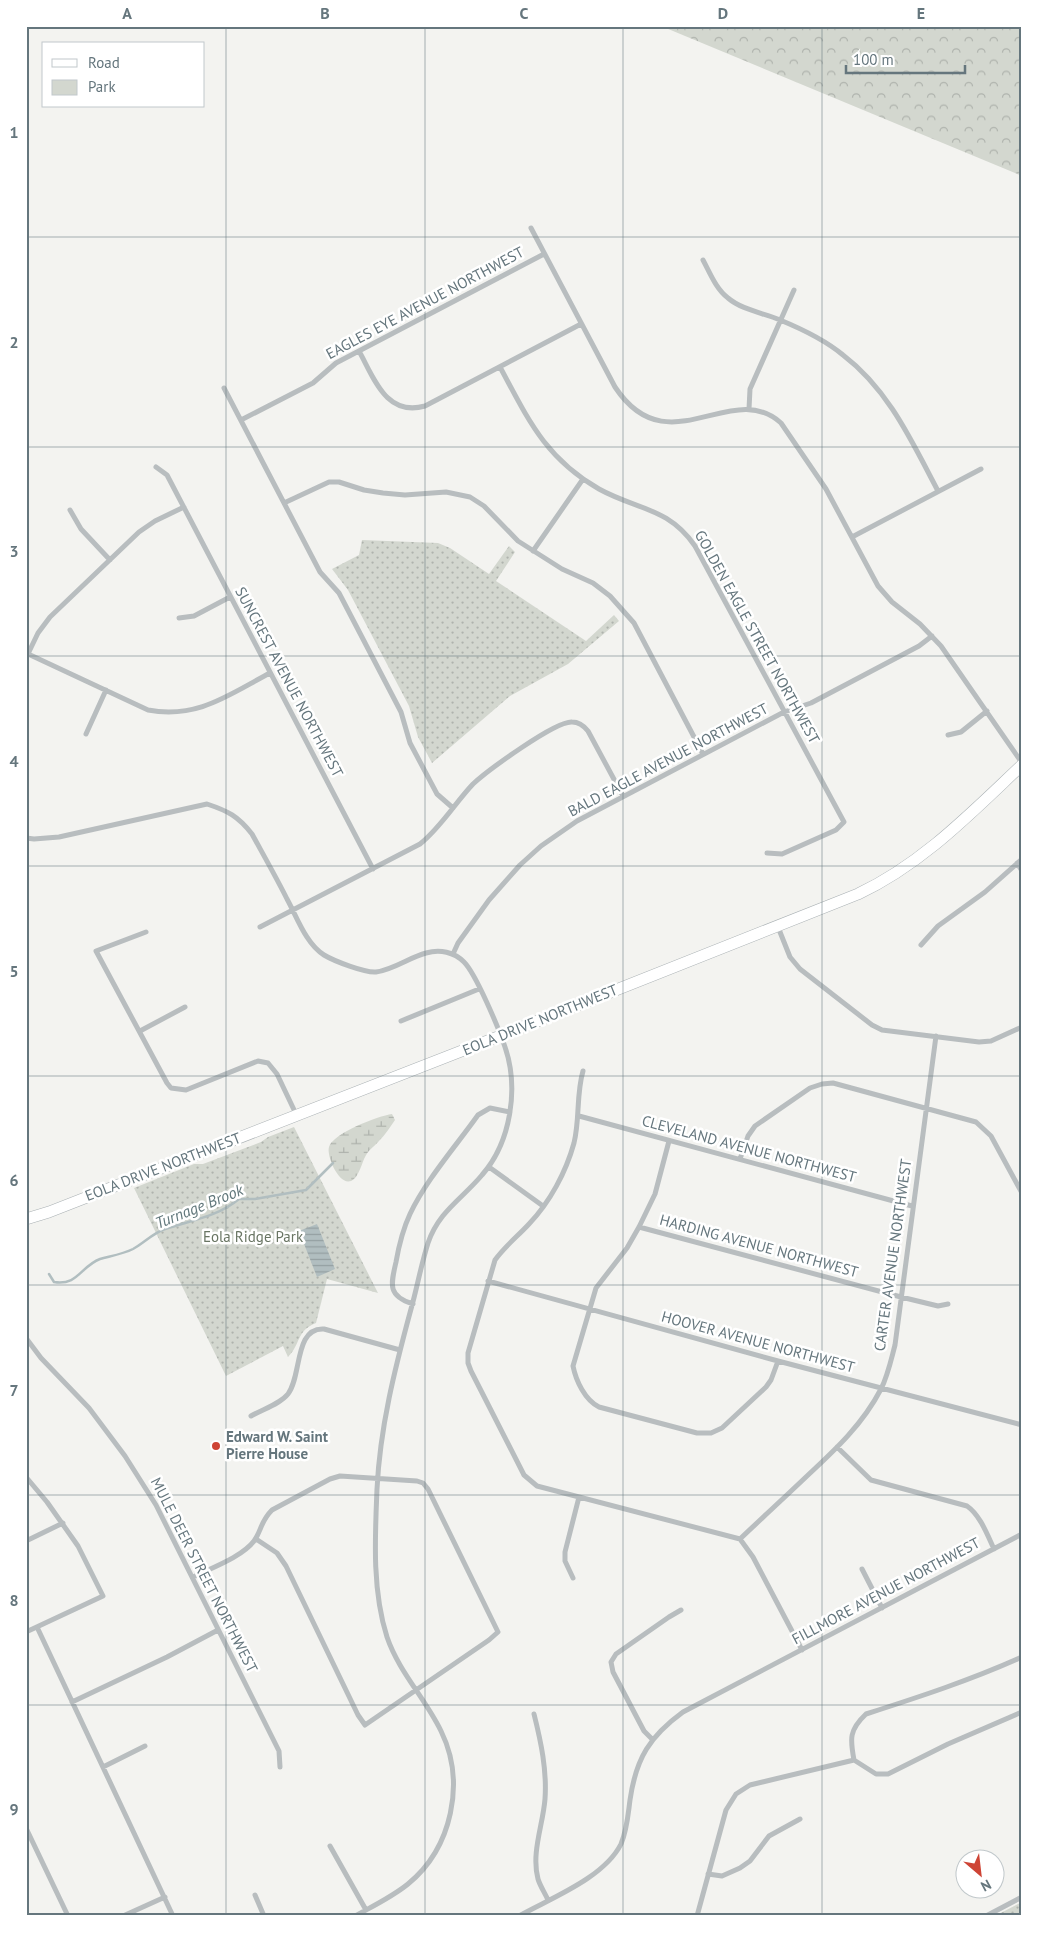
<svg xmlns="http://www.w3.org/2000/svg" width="1048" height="1942" font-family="'PT Sans',sans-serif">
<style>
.green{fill:url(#green-dots)}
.forest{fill:url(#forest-crowns)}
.wetland{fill:url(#wetland-marsh)}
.water{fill:url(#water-rules)}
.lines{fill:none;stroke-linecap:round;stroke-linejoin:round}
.stream{stroke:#b1bec0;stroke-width:2.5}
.secondary-casing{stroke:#aab1b4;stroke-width:12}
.minor{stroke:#b8bdbf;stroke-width:5}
.secondary{stroke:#fff;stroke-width:11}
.grid{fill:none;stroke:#65767d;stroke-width:1;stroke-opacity:0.55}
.poi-dot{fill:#ce4435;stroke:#fff;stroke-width:2}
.labels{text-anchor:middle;stroke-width:5;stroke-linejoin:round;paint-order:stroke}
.street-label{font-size:15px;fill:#65767d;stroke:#fff}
.park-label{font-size:15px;fill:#697563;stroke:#fff}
.poi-label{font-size:15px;font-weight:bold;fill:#65767d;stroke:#fff;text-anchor:start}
.water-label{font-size:16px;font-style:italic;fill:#61777b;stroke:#fff}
.neatline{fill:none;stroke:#65767d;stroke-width:2}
.grid-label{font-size:16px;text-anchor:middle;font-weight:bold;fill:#65767d}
</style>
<defs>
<pattern id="green-dots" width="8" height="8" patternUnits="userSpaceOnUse" patternTransform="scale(1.25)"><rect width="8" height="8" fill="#d3d7cf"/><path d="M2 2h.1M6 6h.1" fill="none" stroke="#afb3ad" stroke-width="1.8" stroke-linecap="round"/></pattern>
<pattern id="forest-crowns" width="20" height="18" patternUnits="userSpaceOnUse" patternTransform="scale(1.25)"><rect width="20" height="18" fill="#d3d7cf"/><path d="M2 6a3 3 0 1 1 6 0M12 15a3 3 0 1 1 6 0" fill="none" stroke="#afb3ad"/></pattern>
<pattern id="wetland-marsh" width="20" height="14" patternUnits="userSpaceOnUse" patternTransform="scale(1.25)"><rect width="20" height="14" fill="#d3d7cf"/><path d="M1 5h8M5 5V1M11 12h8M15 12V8" fill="none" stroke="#afb3ad"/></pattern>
<pattern id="water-rules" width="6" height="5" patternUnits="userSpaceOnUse" patternTransform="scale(1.25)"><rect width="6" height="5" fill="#b1bec0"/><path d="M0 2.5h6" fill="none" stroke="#949fa1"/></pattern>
</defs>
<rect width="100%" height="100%" fill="#f3f3f0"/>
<!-- green -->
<path class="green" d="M362,540L438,543L450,548L489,574L509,546L515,552L496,581L586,641L614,615L619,621L568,664L510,696L432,763L418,737L409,706L348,590L332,569L359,555Z
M294,1127L378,1293L327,1279L316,1323C296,1331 301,1344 288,1357L283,1346L226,1376L134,1188L194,1164H203L261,1142L268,1137Z
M1022,1902V1916H995Z"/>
<!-- forest -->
<path class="forest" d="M661,26H1022V176Z"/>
<!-- wetland -->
<path class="wetland" d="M392,1114L395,1120C390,1127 385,1135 379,1141C376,1145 371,1148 368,1152C362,1160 361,1172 354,1179C341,1191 326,1156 329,1147C333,1133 378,1116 392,1114Z"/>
<!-- water -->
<path class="water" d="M317,1224L335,1269L317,1277L299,1231Z"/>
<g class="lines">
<!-- stream -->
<path class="stream" d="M49,1274L54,1282C78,1286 81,1266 100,1259C111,1256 123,1254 133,1249C144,1243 153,1233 165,1229C192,1220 217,1217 239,1199H255L306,1190L333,1163"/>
<!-- secondary casing -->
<g class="secondary-casing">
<path id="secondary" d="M26,1219L49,1212L500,1036L858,894C922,864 971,813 1022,765"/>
</g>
<!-- minor -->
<path class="minor" d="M531,228L615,387C668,467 731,378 781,423L826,489L878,586L892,602L920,624L941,646L1022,763
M703,260C710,273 716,289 728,298C742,310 764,313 780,320C802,329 825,340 843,355C889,390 912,442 938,491
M359,351C374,378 386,417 425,406L581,324
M500,367C528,419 545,458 599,489C637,510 668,507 695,546L844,822L836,830L782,854L767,853
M224,388L320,572L339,593L401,712L410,743L437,794L453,808
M749,409L750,389L794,290
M241,420L313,383L336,363L544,254
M156,467L167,475L373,869
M284,503L329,482H339L364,490L383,493L405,495L446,492L470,497L484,506L518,541L562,569L593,583L610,596L634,623L703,754
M70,510L81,529L110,560
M852,537L981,469
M533,551L583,479
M179,618L194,616L230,597
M26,653L148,710C198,719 228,695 270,673
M26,658L38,633L50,617L139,532L155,521L184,507
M86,734L106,690
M948,735L961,732L987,711
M26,838L34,839L59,837L207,804C228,811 238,816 252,834C264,856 276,877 287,899C297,917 306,944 324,955C334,961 365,973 376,972C393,970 410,957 426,953C440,949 454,952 464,962C476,974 499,1029 505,1047C519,1088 511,1142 482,1175C462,1199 439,1211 428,1243C421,1265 417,1288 411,1309C395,1368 380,1427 377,1489C375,1537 372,1590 387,1637C399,1672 425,1698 441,1731C466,1782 452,1848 408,1884C392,1897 373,1906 355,1916
M1017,863L1022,871
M260,927L420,844C441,827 455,803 473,784C487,771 555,721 572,722C579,722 584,726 588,731L623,796
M778,927L790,957L800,969L872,1025L882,1030L979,1042L991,1041L1022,1027
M146,932L96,951L167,1083L171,1088L186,1090L258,1061L268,1063L277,1074L296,1114
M921,945L938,926L985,892L1022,859
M453,954L458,943L489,900L520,865L541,846L577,821L784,712L811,703L919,646L932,636
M401,1021L479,989
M140,1031L185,1007
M583,1071C576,1095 580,1119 574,1143C566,1172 550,1202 529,1224C518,1236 505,1246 495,1260L468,1353V1363L471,1371L524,1475L537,1486L740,1539L753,1557L802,1650
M579,1116L912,1206
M669,1141L655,1194L639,1227L627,1248L596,1288L573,1366C576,1381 585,1400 599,1407L697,1433H711L722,1428L766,1387L771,1380L778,1361
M740,1159L748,1136L755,1126L810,1088L822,1084L833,1083L976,1122L991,1136L1022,1193
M489,1167L543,1206
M639,1227L901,1297L938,1306L948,1304
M488,1281L778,1361L1022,1425
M413,1304C387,1296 391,1284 396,1262C399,1245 403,1229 410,1214C426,1180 456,1146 478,1115L490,1108L510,1112
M26,1338L41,1358L89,1408L125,1456L156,1505L279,1751L280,1767
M251,1416C263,1409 280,1404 288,1394C302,1376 294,1327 324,1329L400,1350
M837,1447L871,1480L967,1506C980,1515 987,1534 994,1549
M26,1477L47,1502L78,1546L103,1596L26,1632
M740,1539C762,1518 785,1497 807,1476C835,1450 863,1424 881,1389C888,1375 891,1360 895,1345L936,1036
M26,1541L63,1523
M862,1569L882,1608
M193,1577C211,1568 242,1557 254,1541C262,1530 260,1522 272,1510L330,1479L340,1476L417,1481L423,1483L428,1489L498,1632L489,1640L365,1725L358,1715L286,1566L277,1553L256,1539
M573,1578L565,1561V1552L579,1497
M37,1627L173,1916
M72,1702L167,1657L218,1630
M534,1714C541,1742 547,1770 545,1799C543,1825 531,1853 538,1879C540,1886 545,1893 548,1900
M652,1739L644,1731L613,1672L611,1662L616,1654L669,1617L681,1610
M854,1760C850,1739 849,1730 866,1714C919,1697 971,1680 1022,1657
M854,1760L876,1774H888L948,1744L1022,1712
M103,1767L145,1746
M26,1828L68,1916
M330,1846L366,1910
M708,1874L722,1876L740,1868L750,1861L769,1836L800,1819
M255,1895L264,1916
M123,1916L165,1897
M519,1916C551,1898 604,1878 621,1844C627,1830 628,1815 630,1800C636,1758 650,1736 683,1712L1022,1534
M697,1916L726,1810L736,1794L750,1785L854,1760
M986,1916L1022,1897"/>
<!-- secondary -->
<use href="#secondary" class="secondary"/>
</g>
<!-- grid -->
<path class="grid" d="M226,26V1916M425,26V1916M623,26V1916M822,26V1916M26,237H1022M26,447H1022M26,656H1022M26,866H1022M26,1076H1022M26,1285H1022M26,1495H1022M26,1705H1022"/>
<!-- markers -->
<circle class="poi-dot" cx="216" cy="1446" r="5"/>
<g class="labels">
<!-- street labels -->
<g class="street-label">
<text transform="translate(425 303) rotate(-28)" y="5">EAGLES EYE AVENUE NORTHWEST</text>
<text transform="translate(757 637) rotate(61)" y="5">GOLDEN EAGLE STREET NORTHWEST</text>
<text transform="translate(289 682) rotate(62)" y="5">SUNCREST AVENUE NORTHWEST</text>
<text transform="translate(668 760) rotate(-28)" y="5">BALD EAGLE AVENUE NORTHWEST</text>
<text transform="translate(540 1020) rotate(-22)" y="5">EOLA DRIVE NORTHWEST</text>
<text transform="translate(749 1149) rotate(15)" y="5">CLEVELAND AVENUE NORTHWEST</text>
<text transform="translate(163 1167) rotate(-21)" y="5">EOLA DRIVE NORTHWEST</text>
<text transform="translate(759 1246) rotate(15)" y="5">HARDING AVENUE NORTHWEST</text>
<text transform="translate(893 1255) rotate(-82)" y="5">CARTER AVENUE NORTHWEST</text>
<text transform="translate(758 1342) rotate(15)" y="5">HOOVER AVENUE NORTHWEST</text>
<text transform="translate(204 1575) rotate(63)" y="5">MULE DEER STREET NORTHWEST</text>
<text transform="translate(886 1591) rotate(-28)" y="5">FILLMORE AVENUE NORTHWEST</text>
</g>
<!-- park labels -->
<g class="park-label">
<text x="253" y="1242">Eola Ridge Park</text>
</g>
<!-- poi labels -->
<g class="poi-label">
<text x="226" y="1442">Edward W. Saint<tspan x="226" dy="17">Pierre House</tspan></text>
</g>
<!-- water labels -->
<g class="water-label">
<text transform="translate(199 1206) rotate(-22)" y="6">Turnage Brook</text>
</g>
</g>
<!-- border -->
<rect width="1048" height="1942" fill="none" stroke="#ffffff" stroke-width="55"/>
<!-- legend -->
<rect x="42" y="42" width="162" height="65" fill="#ffffff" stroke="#c1c8cb"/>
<rect x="52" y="59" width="25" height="8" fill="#ffffff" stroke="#c1c8cb"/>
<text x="88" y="68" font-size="15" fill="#65767d">Road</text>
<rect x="52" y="80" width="25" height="15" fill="#d3d7cf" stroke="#c1c8cb"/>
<text x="88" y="92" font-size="15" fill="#65767d">Park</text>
<!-- north arrow -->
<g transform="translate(980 1874) rotate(152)"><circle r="24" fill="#ffffff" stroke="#c1c8cb"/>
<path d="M0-4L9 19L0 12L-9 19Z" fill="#ce4435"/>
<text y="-8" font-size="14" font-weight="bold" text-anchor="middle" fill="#65767d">N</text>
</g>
<!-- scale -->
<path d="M846 65v8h119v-8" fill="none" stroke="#65767d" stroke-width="2.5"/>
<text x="853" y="65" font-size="15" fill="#65767d" stroke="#ffffff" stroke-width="4" paint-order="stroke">100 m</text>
<rect x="28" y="28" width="992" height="1886" class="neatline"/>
<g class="grid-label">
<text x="127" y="19">A</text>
<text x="325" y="19">B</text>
<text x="524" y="19">C</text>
<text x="723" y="19">D</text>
<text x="921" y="19">E</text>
<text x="14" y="138">1</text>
<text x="14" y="348">2</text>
<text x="14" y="557">3</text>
<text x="14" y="767">4</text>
<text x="14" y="977">5</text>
<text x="14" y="1186">6</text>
<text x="14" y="1396">7</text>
<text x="14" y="1606">8</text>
<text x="14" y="1815">9</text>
</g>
</svg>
